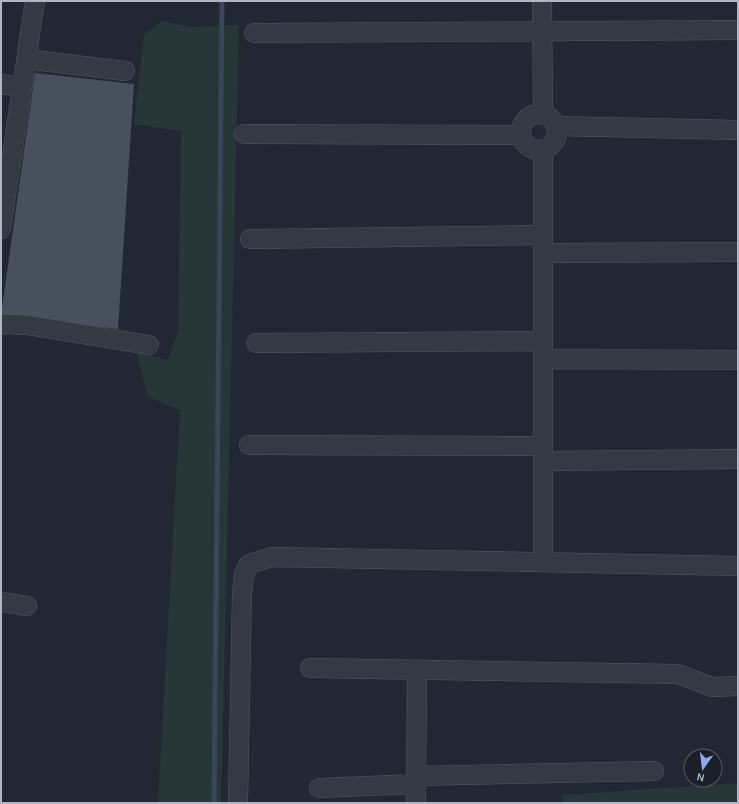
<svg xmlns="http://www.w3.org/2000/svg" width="739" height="804" font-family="Karla,sans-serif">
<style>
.green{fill:#273738}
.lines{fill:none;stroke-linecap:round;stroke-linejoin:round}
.stream{stroke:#39455b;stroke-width:5}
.building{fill:#484f5d}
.minor-casing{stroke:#525862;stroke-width:20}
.minor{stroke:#343a44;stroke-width:19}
</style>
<rect width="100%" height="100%" fill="#212833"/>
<!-- green -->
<path class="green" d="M162,21L191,27L239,25L221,803H158L180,410L147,396L137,352L168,360L178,332L181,131L134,124L144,35Z
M738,783V803H563L562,795Z"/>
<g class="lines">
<!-- stream -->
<path class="stream" d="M214,803L222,1"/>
</g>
<!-- building -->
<path class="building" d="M35,73L134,84L118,329L1,315Z"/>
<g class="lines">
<!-- minor casing -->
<g class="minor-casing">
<path id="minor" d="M542,1L543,114
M254,33L738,30
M26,59L125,71
M1,84L22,87
M521 132a18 18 0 1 1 36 0a18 18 0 1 1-36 0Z
M556,126L738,130
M244,134L520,135
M543,151V562
M1,229L35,1
M250,239L543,235
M543,253L738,252
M1,324L27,325L149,345
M256,343L543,341
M543,359L738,360
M249,445L543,446
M543,461L738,459
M1,602L27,606
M310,668L678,674L712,687L738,686
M416,776L654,771
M319,788L416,784
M238,803L242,593L244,574L249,564L272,557L738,566
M416,803L417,670"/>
</g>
<!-- minor -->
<use href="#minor" class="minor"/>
</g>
<!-- border -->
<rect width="739" height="804" fill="none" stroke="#afb5c1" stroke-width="4"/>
<!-- north arrow -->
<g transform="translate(703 768) rotate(194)"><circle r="19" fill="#1a1f28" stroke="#565b65"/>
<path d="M0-3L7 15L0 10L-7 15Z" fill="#8aaaea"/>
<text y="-6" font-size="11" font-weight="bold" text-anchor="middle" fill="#afb5c1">N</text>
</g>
</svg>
